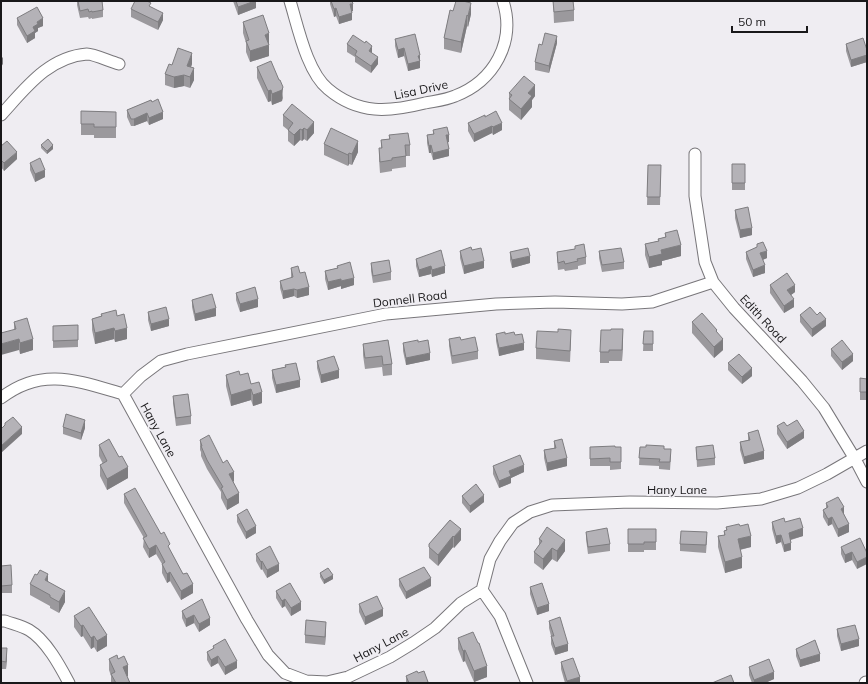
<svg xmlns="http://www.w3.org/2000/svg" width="868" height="684" font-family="Mulish,sans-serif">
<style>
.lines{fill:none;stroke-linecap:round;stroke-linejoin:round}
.minor-casing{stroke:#78767a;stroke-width:13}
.tertiary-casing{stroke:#78767a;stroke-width:15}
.minor{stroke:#fff;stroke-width:11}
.tertiary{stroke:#fff;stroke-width:13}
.wall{fill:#9b999d}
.shaded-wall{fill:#7e7d80}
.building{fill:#b4b2b7;stroke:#7e7d80}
.labels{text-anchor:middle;stroke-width:4;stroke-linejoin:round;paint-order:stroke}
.street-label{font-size:12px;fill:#19181a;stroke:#efedf2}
</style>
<rect width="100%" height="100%" fill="#efedf2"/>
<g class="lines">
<!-- minor casing -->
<g class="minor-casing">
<path id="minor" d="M290,1C298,27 307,72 328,89C359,115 389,112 425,103C435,101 446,100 455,96C494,81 516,42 503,1
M1,115C25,89 48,57 87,54C94,54 111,62 119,64
M695,154V196L705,262L713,282L734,308L802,381L824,408L855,459L867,482
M123,394L141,376L161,361L187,354L386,314L496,304L555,302L622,304L652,302L713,282
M1,398C42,366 78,381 123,394L247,620L268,655L285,673L306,681L327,682L348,677L390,657L413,643L435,628L461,603L482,590L490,559L500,541L513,523L530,512L552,505L630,502L717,503L761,499L798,488L827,474L867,451
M482,590L500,616L527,683
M1,621H5C13,624 22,626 29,630C46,640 60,666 69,683"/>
</g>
<!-- tertiary casing -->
<g class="tertiary-casing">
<path id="tertiary" d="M866,683H867"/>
</g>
<!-- minor -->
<use href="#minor" class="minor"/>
<!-- tertiary -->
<use href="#tertiary" class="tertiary"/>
</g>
<!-- wall -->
<path class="wall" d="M77,1H102L103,10V17L92,19V18L89,19L88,17L80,18L77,5Z
M233,1H256V8L238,15Z
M330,1H352L353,11H352V20L339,24L336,16L334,17L330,4Z
M553,1H573L574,10V21L554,23Z
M151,7L163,20L158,30L131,17V9Z
M450,10L471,14L468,27L467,26L461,53L444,49V38Z
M17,18L43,26L38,28V31L35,33V38L27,43L17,25Z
M243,22L269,44H268L269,56L250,62L246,52V43L243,33Z
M395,39L420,63V68L408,71L404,56L398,58L395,46Z
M365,43L372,53L378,64L371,73L355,62V57L347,52V44Z
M557,43L549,73L535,70V62L542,45Z
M846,44L867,50V62L851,67L846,51Z
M192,64L191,67L194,80L190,88L184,86L174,88L165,85V74L172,65Z
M257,67L279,80L283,98L282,101L272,105L271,101L268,102L257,78Z
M509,93L535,96L532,100V107L521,120L509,110Z
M151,100L163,119L149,125L147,121L134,126H131L127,117V110Z
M81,111L116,112V138H94V135H81Z
M283,115L314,133L307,141L304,139L302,141L300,140L294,146L288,141V130L283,126Z
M485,117L502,130L493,135L492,133L474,142L468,131V123Z
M433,130L449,142H448L449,156L433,160L431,153H429L427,143V135L433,134Z
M389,135L410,145V156H406V167L392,169V171L380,173L379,159V148H381V140L389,139Z
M324,144L358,152L352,165L349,164L348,166L324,155Z
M41,145L53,149L47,154L41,148Z
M1,146L17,159L4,171L1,167Z
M30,163L45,177L35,182L30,170Z
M732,164H745V190H732Z
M648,165H661L660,205H647Z
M735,210L752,235L740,238L735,218Z
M665,233L681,256L662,261V265L649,268L645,255V244L658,241V239L665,237Z
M757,244L767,258L762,260L765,273L753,277L746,259V252L757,247Z
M575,246L586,257V264L578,266V269L565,271L564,269L558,270L557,259V252L575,249Z
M472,250L484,268L464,274L460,258V251Z
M599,251L624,262V269L602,272L599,258Z
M510,252L530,263L512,268L510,260Z
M416,259L445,273L432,277L431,274L419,277L416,266Z
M371,263L391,272V280L373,283L371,271Z
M337,266L354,285L341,289V286L328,290L325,279V271L337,268Z
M291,268L300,273L309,295L297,298L294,296L283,299L280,288V281L291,278Z
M770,285L795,292L791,295L794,307L784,313L770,293Z
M236,293L258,307L240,312L236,300Z
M192,300L216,316L195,321L192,307Z
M148,312L169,326L151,331L148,320Z
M101,314L117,316L127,339L115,342L114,339L95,344L92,330V319L101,316Z
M800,315L826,326L812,337L800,322Z
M14,322L33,350L20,354L14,329Z
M692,322L717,332L723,350L714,358L692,333Z
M78,325V347L53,348V326Z
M611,330L623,340L622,361H609V363H600V352Z
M644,331H653V351H643Z
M496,334L515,335L524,350L499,356L496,341Z
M449,339L461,340L478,351V359L452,364L449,346Z
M388,340L392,364V375L383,376L382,367L365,369L363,355V344Z
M571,341L570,362L536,359V348Z
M403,343L430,360L406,365L403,351Z
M831,349L853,361L842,370L831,356Z
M317,361L339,378L321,383L317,368Z
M728,363L752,376L742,384L728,370Z
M285,365L300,387L276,393L272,378V370L285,367Z
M226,375H240L251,384L262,403L253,406L251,400L231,406L226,386Z
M860,378L867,379V400H860Z
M173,396L191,416V424L176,426L173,403Z
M777,426H787L804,438L787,449L777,434Z
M63,427L85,428L81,440L63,434Z
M748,433L764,459L744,464L740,450V442L748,440Z
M200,440L223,463L234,481L233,482L239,503L227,510L221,498V492L207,469L201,456V452L200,450Z
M554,441L567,466L547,471L544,458V450L554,448Z
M99,445L119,457L128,478L107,490L100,476V465L103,464L99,456Z
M590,447H621V469L610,470V466H590Z
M640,447L664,449L671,456L670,470L659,469V466L639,465Z
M696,447L715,458V465L697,467Z
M493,466L524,472L511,478V483L499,488L493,474Z
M124,494L161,534L170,550L193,593L181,600L170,581L167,583L162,573V564L156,554L149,558L143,547L144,538L124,503Z
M462,496L484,502L470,513L462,503Z
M826,503L844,514L849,532L838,537L832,524L828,526L823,517V510L826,508Z
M237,515L256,533L246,539L237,522Z
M450,520L461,540L454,548L453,547L438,566L429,558V544Z
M772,522H785L803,536L791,540V550L784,552L781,542L776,544L772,529Z
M740,526L751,547L740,550L742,568L725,573L718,547V536L724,535V531L726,530V527Z
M628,529H656V550H644V552H628Z
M586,532L610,544V551L588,554L586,539Z
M539,539L565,551L557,562L552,559L543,570L534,563V552L539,545Z
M707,540L706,553L680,551V544Z
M841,547L867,553L857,569L852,560L845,563L841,554Z
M256,554L279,571L267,578L262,569L261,570L256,561Z
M1,566L12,585V593H1Z
M320,573L333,579L324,584L320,577Z
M399,579L431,586L406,599L399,586Z
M48,581L65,602L59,613L50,608V606L30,595V584Z
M530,587L549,611L537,615L530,594Z
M276,591L301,610L291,616L285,606L282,608L276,598Z
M359,604L383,616L365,625L359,612Z
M182,611L210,618V625L199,632L194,623L186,627L182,618Z
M74,616L107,646L97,652L94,647L91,649L83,636L81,637L74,627Z
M549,621L568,651L555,655L551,644V636L549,628Z
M837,629L859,646L841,651L837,636Z
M326,630L325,645L305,643V635Z
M458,638L487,677L474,682L465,661L463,662L458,649Z
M213,646L237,668L225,675L218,663L211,667L207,660V652L213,649Z
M1,648L7,656L6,669H1Z
M796,649L820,661L800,667L796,656Z
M109,659H118L128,676H127L130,683H111V676L109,670Z
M561,662L580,683H565L561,669Z
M749,667L774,679L765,683H752L749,675Z
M418,673L428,683H406V676Z"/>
<!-- shaded-wall -->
<path class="shaded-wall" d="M256,1V8L238,15V7Z
M471,3V14L468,27V16Z
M350,4H353V11L350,12Z
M336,8V16L334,17V9Z
M163,13V20L158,30V22Z
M352,13V20L339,24V17Z
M467,15V26L461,53V42Z
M43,18V26L38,28V31L35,33V38L27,43V36L37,22Z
M269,33V44L265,46V35Z
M557,36V43L549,73V66Z
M269,45V56L250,62V51Z
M372,46V53L369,51Z
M404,48V56L398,58V50Z
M192,53V64L187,77V66Z
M420,55V68L408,71V64L418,56Z
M867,55V62L851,67V60Z
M3,57V64L1,67V59Z
M378,57V64L371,73V66Z
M194,68V80L190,88V77Z
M184,75V86L174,88V77Z
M535,85V96L532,100V107L521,120V109L528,93Z
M283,87L282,101L272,105V94Z
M271,90V101L268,102V91Z
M163,112V119L149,125V118Z
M147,113V121L134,126V119Z
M314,122V133L307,141V130Z
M502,123V130L493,135V127Z
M492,126V133L474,142V134Z
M304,128V139L302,141V130Z
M300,129V140L294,146V135Z
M446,135H449V142L446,143Z
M358,141V152L352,165V154Z
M53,145V149L47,154V151Z
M431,145V153H429V146Z
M449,149V156L433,160V153Z
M17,152V159L4,171V163Z
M349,153V164L348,166V155Z
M45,170V177L35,182V174Z
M752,228V235L740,238V230Z
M681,245V256L662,261V265L649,268V257L661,250Z
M767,251V258L760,261V253Z
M530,256V263L512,268V260Z
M484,261V268L464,274V266Z
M765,265V273L753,277V270Z
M431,266V274L419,277V270Z
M445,266V273L432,277V270Z
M354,278V285L341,289V281Z
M341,279V286L328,290V282Z
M795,285V292L787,298V290Z
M309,287V295L297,298V290Z
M294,289V296L283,299V291Z
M258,299V307L240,312V304Z
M794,299V307L784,313V306Z
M216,308V316L195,321V314Z
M169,319V326L151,331V324Z
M826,319V326L812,337V329Z
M114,328V339L95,344V333Z
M127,328V339L115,342V331Z
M623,329V340L622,361V350Z
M19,339V350L1,355V344Z
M33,339V350L20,354V343Z
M723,339V350L714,358V347Z
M524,343V350L499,356V348Z
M430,353V360L406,365V358Z
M853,354V361L842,370V362Z
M752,368V376L742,384V377Z
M339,370V378L321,383V375Z
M300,380V387L276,393V385Z
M251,389V400L231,406V395Z
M262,392V403L253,406V395Z
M85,420V428L81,440V433Z
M22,427V434L1,453V446Z
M804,431V438L787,449V442Z
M764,451V459L744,464V457Z
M567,458V466L547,471V463Z
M524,465V472L511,478V483L499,488V481L509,471Z
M128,467V478L107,490V479Z
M234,472V481L229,484V474Z
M239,493V503L227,510V500Z
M484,495V502L470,513V506Z
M844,507V515L841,509Z
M832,517V524L828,526V519Z
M849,524V532L838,537V529Z
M256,526V533L246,539V532Z
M803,528V536L789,540V533Z
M461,529V540L454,548V537Z
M781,535V542L776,544V536Z
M453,536V547L438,566V555Z
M751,536V547L738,550V539Z
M565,540V551L557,562V551Z
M791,543V550L784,552V545Z
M156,545V554L149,558V549Z
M552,548V559L543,570V559Z
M852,552V560L845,563V555Z
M742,557V568L725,573V562Z
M867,557V564L857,569V562Z
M262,561V569L261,570V562Z
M279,564V571L267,578V570Z
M170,572V581L167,583V574Z
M48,574V585L45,580Z
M333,575V579L324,584V580Z
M431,578V586L406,599V592Z
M193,584V593L181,600V591Z
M65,591V602L59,613V602Z
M285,599V606L282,608V601Z
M301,602V610L291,616V608Z
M549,604V611L537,615V608Z
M383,609V616L365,625V617Z
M194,615V623L186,627V619Z
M210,618V625L199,632V624Z
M326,622V630L325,645V637Z
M83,625V636L81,637V626Z
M107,635V646L97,652V641Z
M94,636V647L91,649V638Z
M859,639V646L841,651V644Z
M568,644V651L555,655V648Z
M7,648V656L6,669V662Z
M465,650V661L463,662V651Z
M820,654V661L800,667V660Z
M218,656V663L211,667V660Z
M237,661V668L225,675V667Z
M128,665V676L123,678V667Z
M487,666V677L474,682V671Z
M774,672V679L765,683H754V680Z
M580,677V683H567V681Z"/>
<!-- building -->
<path class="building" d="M78,1H102L103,10L92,12V11L89,12L88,9L80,11Z
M135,1H147L151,3L149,6L163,13L158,22L131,9Z
M236,1H255L238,7Z
M331,1H352L353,4H350L352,13L339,17L336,8L334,9Z
M456,1H463L471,3L468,16L467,15L461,42L444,38L450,10L453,11Z
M553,1H573L574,10L554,12Z
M37,7L43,18L37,22L38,24L33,27L35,31L27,36L17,18Z
M263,15L269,33L265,35L269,45L250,51L246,41L249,40L243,22Z
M545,33L557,36L549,66L535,62L539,44L542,45Z
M415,34L420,55L418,56L420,61L408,64L404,48L398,50L395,39Z
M353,35L365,43L366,41L372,46L369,51L378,57L371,66L355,55L357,51L347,44Z
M863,38L867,50V55L851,60L846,44Z
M178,48L192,53L187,66L194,68L190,77L184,75L174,77L165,74L169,64L172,65Z
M271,61L279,80H280L283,87L282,90L272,94L271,90L268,91L257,67Z
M524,76L535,85L528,93L532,96L521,109L509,99L512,95L509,93Z
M158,99L163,112L149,118L147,113L134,119H131L127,110L151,100L152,102Z
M292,104L314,122L307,130L304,128L302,130L300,129L294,135L288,130L293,123L283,115Z
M81,111L116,112V127H94V124H81Z
M496,111L502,123L493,127L492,126L474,134L468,123L485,115V117Z
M447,127L449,135H446L449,149L433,153L431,145L429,146L427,135L434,134L433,130Z
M331,128L358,141L352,154L349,153L348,155L324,144Z
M408,133L410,145H405L406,156L392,158V160L380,162L379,148H382L381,140L390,139L389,135Z
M48,139L53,145L47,151L41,145Z
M7,141L17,152L4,163L1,160V146Z
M40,158L45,170L35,174L30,163Z
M732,164H745V183H732Z
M648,165H661L660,197H647Z
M748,207L752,228L740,230L735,210Z
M677,230L681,245L661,250L662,254L649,257L645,244L659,241L658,239L666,237L665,233Z
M763,242L767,251L760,253L765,265L753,270L746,252L757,247V244Z
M584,244L586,257L577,259L578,261L565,264L564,261L558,263L557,252L575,249V246Z
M471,247L472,250L481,248L484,261L464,266L460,251Z
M528,248L530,256L512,260L510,252Z
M621,248L624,262L602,265L599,251Z
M441,250L445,266L432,270L431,266L419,270L416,259Z
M389,260L391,272L373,276L371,263Z
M350,262L354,278L341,281V279L328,282L325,271L338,268L337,266Z
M298,266L300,273L305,272L309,287L297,290L294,289L283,291L280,281L293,277L291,268Z
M787,273L795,285L787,290L794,299L784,306L770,285Z
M255,287L258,299L240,304L236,293Z
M212,294L216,308L195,314L192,300Z
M166,307L169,319L151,324L148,312Z
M810,307L817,315L820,312L826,319L812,329L800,315Z
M116,310L117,316L124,314L127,328L115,331L114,328L95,333L92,319L102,316L101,314Z
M702,313L717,330L716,331L723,339L714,347L692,322Z
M27,318L33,339L20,343L19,339L1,344V333L16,329L14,322Z
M78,325V340L53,341V326Z
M558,329L571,330L570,351L536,348L537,331L558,332Z
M611,329H623L622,350H609V352H600L601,330H611Z
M644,331H653V344H643Z
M505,332V334L514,332L515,335L522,334L524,343L499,348L496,334Z
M460,337L461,340L475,337L478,351L452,356L449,339Z
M388,340L392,364L383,365L382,356L365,358L363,344Z
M418,340V342L428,340L430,353L406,358L403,343Z
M842,340L853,354L842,362L831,349Z
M739,354L752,368L742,377L728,363Z
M334,356L339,370L321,375L317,361Z
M296,363L300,380L276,385L272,370L286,367L285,365Z
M239,371L240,375L248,373L251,384L259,382L262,392L253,395L251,389L231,395L226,375Z
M860,378L867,379V392H860Z
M188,394L191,416L176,418L173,396Z
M66,414L85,420L81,433L63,427Z
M13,417L22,427L1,446V429L5,425V423Z
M797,420L804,431L787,442L777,426L784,422L787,426Z
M758,430L764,451L744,457L740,442L750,440L748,433Z
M209,435L223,463L227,460L234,472L229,474L239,493L227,500L221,488L223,487L207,460L201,446H202L200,440Z
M109,439L119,457L122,456L128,467L107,479L100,465L107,461L99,445Z
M562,439L567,458L547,463L544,450L556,448L554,441Z
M646,445L664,446V449H671L670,462H659L660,459L639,458L640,447H646Z
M713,445L715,458L697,460L696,447Z
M615,446V447H621V462H610V458L590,459V447Z
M520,455L524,465L509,471L511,476L499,481L493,466Z
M476,484L484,495L470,506L462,496Z
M135,488L161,534L164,532L170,544L168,546L183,574L187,573L193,584L181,591L170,572L167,574L162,564L165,562L156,545L149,549L143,538L147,536L124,494Z
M838,497L844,507L841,509L849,524L838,529L832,517L828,519L823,510L828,507L826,503Z
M247,509L256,526L246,532L237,515Z
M784,518L785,522L800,518L803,528L789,533L791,543L784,545L781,535L776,536L772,522Z
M450,520L461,529L454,537L453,536L438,555L429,547V544Z
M739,524L740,526L748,524L751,536L738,539L742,557L725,562L718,536L725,535L724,531L727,530L726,527Z
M547,527L565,540L557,551L552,548L543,559L534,552L542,541L539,539Z
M607,528L610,544L588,547L586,532Z
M628,529H656V542H644V544H628Z
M681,531L707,532L706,545L680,544Z
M860,538L867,553V557L857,562L852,552L845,555L841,547Z
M270,546L279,564L267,570L262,561L261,562L256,554Z
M11,565L12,585L1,586V566Z
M424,567L431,578L406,592L399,579Z
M328,568L333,575L324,580L320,573Z
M40,570L48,574L45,580L65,591L59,602L50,597V595L30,584L35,574L37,575Z
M290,583L301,602L291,608L285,599L282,601L276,591Z
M542,583L549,604L537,608L530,587Z
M377,596L383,609L365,617L359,604Z
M202,599L210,618L199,624L194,615L186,619L182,611Z
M89,607L107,635L97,641L94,636L91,638L83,625L81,626L74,616Z
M560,617L568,644L555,648L551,636H554L549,621Z
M306,620L326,622L325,637L305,635Z
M855,625L859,639L841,644L837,629Z
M473,632L478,643H479L487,666L474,671L465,650L463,651L458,638Z
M225,639L237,661L225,667L218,656L211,660L207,652L214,648L213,646Z
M815,640L820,654L800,660L796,649Z
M1,648H7L6,662L1,661Z
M117,655L118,659L124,656L128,665L123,667L130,683H116L111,674L115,672L109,659Z
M573,658L580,677L567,681L561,662Z
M769,659L774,672L754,680L749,667Z
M417,671L418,673L424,671L428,682L425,683H409L406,676Z
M731,675L734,683H712Z"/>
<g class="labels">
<!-- street labels -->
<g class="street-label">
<text transform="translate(421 90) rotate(-12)" y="4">Lisa Drive</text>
<text transform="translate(410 299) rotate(-7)" y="4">Donnell Road</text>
<text transform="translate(763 319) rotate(47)" y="4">Edith Road</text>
<text transform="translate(158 430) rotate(61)" y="4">Hany Lane</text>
<text x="677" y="494">Hany Lane</text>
<text transform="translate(381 645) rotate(-28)" y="4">Hany Lane</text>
</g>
</g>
<!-- border -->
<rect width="868" height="684" fill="none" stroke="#19181a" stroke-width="4"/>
<!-- scale -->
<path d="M732 26v6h75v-6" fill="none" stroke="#19181a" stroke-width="2"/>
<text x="738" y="26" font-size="12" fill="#19181a" stroke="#efedf2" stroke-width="3" paint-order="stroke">50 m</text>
</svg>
